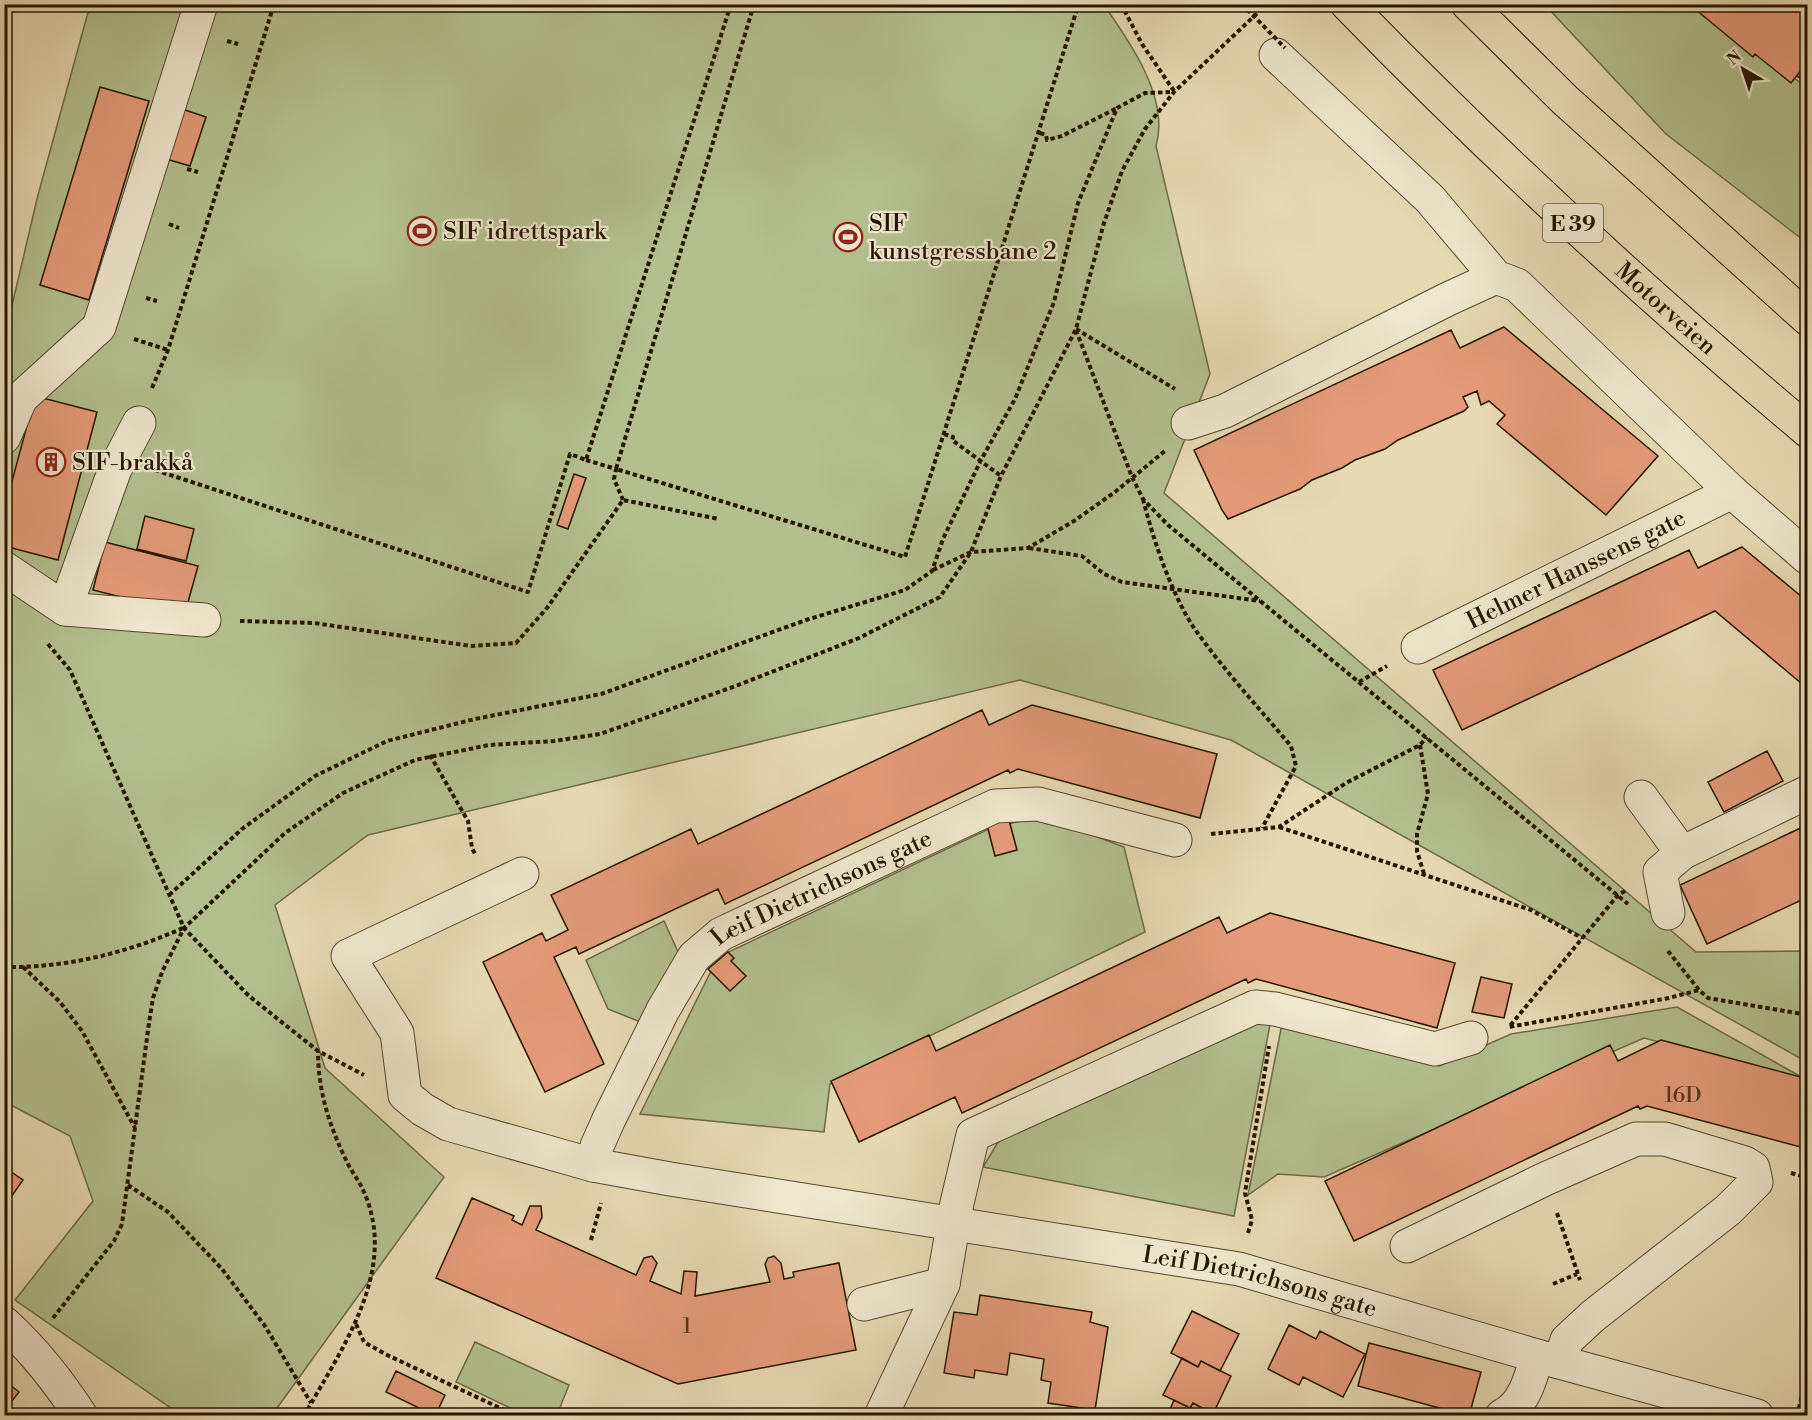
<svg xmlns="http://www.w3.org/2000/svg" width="1812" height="1420" font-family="'Libre Bodoni',serif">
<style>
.green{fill:#b3c08e;stroke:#6c6a47;stroke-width:1.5}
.building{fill:#e59b7b;stroke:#241400;stroke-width:1.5}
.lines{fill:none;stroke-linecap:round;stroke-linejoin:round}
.minor-casing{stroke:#55462d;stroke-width:35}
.highway-casing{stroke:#241400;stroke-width:35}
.path{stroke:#241400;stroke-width:4;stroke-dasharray:4.5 3;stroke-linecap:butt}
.minor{stroke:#efe7ce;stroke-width:33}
.highway{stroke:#e7dab3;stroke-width:33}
.path-bridge{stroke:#241400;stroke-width:4;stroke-dasharray:4.5 3;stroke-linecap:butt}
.labels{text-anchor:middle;stroke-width:4.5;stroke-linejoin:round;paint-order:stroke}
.number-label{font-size:21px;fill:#54361f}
.shield{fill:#efe7ce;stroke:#61533e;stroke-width:1.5}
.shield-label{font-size:22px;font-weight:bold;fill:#241400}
.poi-label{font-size:24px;fill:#241400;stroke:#efe7ce;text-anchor:start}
.street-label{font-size:24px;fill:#241400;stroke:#efe7ce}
</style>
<rect width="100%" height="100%" fill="#e7dab3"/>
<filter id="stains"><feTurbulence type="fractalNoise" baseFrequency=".00333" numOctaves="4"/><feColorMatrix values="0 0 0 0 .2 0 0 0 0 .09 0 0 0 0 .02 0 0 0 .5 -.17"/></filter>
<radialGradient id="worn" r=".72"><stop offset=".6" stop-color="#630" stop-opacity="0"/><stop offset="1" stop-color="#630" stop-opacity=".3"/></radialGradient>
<!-- green -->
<path class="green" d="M90,5H1104C1130,42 1170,99 1156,146L1210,374L1164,493L1696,952L1807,951V1062L1231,740L1020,680L368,835L275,905L325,1068L444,1177L272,1415H181L15,1300L93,1201L70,1136L5,1102V335L38,195Z
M1545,5H1702L1807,88V243L1666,134Z
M1042,816L1124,847L1145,932L830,1084L824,1132L640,1114L718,957L991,828Z
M664,921L679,954L643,1023L608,1009L586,960Z
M1677,1007L1805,1079L1644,1038L1324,1177L1278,1174L1248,1195L1282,1024L1439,1066L1511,1034Z
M1272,1014L1234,1216L983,1167L1001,1137Z
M475,1342L569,1385L557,1415H525L456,1382Z"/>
<!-- building -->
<path class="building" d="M1689,4H1808L1807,63L1791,83L1755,54L1753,57Z
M1808,59V84L1797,76Z
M100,87L149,101L89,300L40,285Z
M179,108L206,117L190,166L163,158Z
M1504,327L1658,456L1606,515L1497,424L1505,415L1489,401L1481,405L1477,391L1463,397L1468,407L1464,411L1398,440L1385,449L1355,460L1342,468L1312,480L1300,489L1228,519L1222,510L1194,450L1451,330L1460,348Z
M35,396L97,412L58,560L4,546V511Z
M574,474L586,478L568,529L557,525Z
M145,516L194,529L186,561L137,549Z
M105,542L198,566L185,613L93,590Z
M1742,547L1808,602V689L1715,611L1462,730L1433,670L1689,550L1698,568Z
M1032,705L1217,754L1200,818L1018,769L1010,773L1008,770L725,904L718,889L579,954L576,947L554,957L604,1064L545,1092L483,962L542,933L546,941L568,930L551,895L691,829L698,844L982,710L989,725Z
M1767,751L1783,781L1724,812L1708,782Z
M1009,820L1017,850L995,856L987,825Z
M1807,825L1808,897L1707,944L1680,885Z
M1270,913L1455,963L1437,1028L1256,979L1248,983L1246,979L962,1113L955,1097L859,1142L831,1081L929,1035L936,1051L1219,917L1227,933Z
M728,952L734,958L731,961L746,976L730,991L708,969Z
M1481,977L1512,984L1504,1018L1472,1012Z
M1661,1040L1808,1079V1149L1647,1106L1640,1109L1638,1106L1354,1241L1325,1181L1610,1045L1618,1061Z
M4,1167L23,1180L4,1207Z
M472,1198L514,1216L512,1220L522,1225L530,1206H541L542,1217L536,1230L636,1275L644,1258L652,1256L657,1263L650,1281L681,1294L684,1271L697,1272L695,1296L770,1282L765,1264L768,1258L774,1256L781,1263L784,1279L794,1277L793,1272L839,1263L856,1350L678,1384L436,1278Z
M980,1295L1092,1312L1090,1322L1108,1327L1095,1410L1048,1403L1051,1382L1041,1380L1044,1359L1010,1353L1007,1375L975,1370L974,1378L944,1373L954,1312L977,1315Z
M1192,1311L1239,1334L1220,1371L1201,1361L1198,1367L1171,1353Z
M1289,1325L1316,1339L1320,1331L1365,1354L1343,1397L1303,1377L1299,1385L1268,1369Z
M1369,1343L1481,1372L1469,1416L1358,1386Z
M1182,1358L1198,1367L1201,1361L1231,1376L1213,1414L1193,1403L1190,1408L1163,1395Z
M396,1371L445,1395L435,1416L386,1392Z
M4,1380L19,1392L4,1411Z
M1174,1400L1190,1408L1193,1403L1217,1416H1167Z"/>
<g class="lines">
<!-- minor casing -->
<g class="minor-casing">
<g id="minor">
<path d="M1276,55L1430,199L1496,277L1517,285L1732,492L1808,558"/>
<path d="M1188,423L1225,411L1448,299L1496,277"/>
<path d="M4,437L21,398L99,327L201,4"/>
<path d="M4,568L65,609L204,620"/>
<path d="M65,609L115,469L139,423"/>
<path id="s1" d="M1418,647L1732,492"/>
<path d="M1641,797L1682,853L1660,872L1668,913"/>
<path d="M1682,853L1808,792"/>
<path id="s2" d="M522,874L348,956L397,1033L405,1095L422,1109L448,1124L593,1165L670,1179L1239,1269L1537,1356L1757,1416"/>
<path id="s3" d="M593,1165L597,1146L609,1119L663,1010L694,957L721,934L995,806L1038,804L1175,840"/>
<path d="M1407,1246L1545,1179L1636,1139H1665L1745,1163L1753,1168L1756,1182L1728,1210L1593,1316L1567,1340L1560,1362"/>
<path d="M864,1304L943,1284"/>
<path d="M4,1323C35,1351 59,1382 81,1416"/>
<path d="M881,1416L943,1284L957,1203L973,1135L1255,1007L1275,1009L1435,1049L1471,1038"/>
<path d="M1502,1416C1524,1405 1531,1378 1537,1356"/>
</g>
</g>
<!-- highway casing -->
<g class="highway-casing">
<g id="highway">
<path id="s4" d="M1347,4C1493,154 1647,296 1808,431"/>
<path d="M1468,4L1565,100L1808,319"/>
</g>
</g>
<!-- path -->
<path class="path" d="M754,4L616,469L905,557L1078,6L1074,4
M1121,4L1142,44L1174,91
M227,41L238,44
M1040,133L1046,135L1047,140L1062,136L1117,108
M187,169L198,172
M169,224L179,228
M146,298L157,301
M1076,329L1175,389
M1076,330L1132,477L1143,499L1168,525L1628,904
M134,339L168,350
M152,388L168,350L274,4
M944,434L953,437L952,440L1001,476
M586,460L616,469L614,479L623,500
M155,470L528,592L570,454L586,460L731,4
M1143,499C1153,539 1171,593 1194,628C1223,669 1258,707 1291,746L1296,766L1262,828
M1029,548L1082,556L1104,574L1122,582L1260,601
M933,570L971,552L1028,548L1074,521L1115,492L1166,450
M240,621L314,623L471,646L516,643L547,608L623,500L719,519
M48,644L70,670L184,928L249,996L318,1051L364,1075
M1359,682L1387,666
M1420,745L1428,794L1417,834V851L1424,874
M430,755L468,821L472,848L476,856
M1279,827L1531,910L1582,938
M1211,834L1279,827L1346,783L1420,745L1427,737
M1625,891L1618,895L1509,1027L1669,998L1699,990
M169,895L242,829L315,776L387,741L475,719L601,694L806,620L905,590L932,571L943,539L981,460L1015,399L1054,302L1078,203L1117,108L1145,93L1173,92
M1668,951L1699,990L1708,998L1808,1015
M4,967C66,968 127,953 183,928
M23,967L60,1002L82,1031L135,1128
M1791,1173L1808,1178
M128,1185L168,1212L222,1269L265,1326L311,1403
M1557,1213L1580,1280
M1248,1233L1252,1220L1245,1193L1269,1046
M591,1240L601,1203
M1553,1284L1577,1274
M53,1318L114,1241L122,1224L149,1023L153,998L162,972L184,928L285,833L343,793L415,760L489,745L554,741L600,734L733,687L859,638L940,597L971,552L1001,476L1076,329L1103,226L1122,171L1145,129L1174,92L1267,4
M356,1324L364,1342L385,1354L517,1416
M304,1416C341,1349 399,1271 364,1192C360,1182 353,1174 348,1164C330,1128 318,1092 318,1051
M1797,1416L1808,1370"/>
<!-- minor -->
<use href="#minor" class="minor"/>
<!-- highway -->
<use href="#highway" class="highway"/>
<!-- path-bridge -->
<path class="path-bridge" d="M1242,4L1285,48"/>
</g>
<!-- icons -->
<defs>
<g id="stadium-ring" transform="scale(1.5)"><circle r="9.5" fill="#efe7ce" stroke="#8f2418" stroke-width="1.5"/><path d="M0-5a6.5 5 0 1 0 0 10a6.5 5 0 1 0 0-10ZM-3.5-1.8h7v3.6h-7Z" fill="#8f2418"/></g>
<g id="building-ring" transform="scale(1.5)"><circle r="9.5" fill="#efe7ce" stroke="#8f2418" stroke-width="1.5"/><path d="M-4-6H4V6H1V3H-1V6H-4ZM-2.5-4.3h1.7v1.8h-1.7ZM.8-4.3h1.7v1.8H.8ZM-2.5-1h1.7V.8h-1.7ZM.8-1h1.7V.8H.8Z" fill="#8f2418"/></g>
</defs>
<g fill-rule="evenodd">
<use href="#stadium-ring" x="422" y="231"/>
<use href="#stadium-ring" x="848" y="237"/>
<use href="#building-ring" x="51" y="462"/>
</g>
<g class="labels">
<!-- number labels -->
<g class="number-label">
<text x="1683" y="1102">16D</text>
<text x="687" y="1333">1</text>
</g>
<!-- shield labels -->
<rect class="shield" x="1543" y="204" width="60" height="38" rx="4.5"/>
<g class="shield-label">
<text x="1573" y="231">E 39</text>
</g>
<!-- poi labels -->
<g class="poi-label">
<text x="869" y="231">SIF<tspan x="869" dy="28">kunstgressbane 2</tspan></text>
<text x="443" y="239">SIF idrettspark</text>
<text x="72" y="470">SIF-brakkå</text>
</g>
<!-- street labels -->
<g class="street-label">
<text dy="8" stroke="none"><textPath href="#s4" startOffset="441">Motorveien</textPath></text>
<text dy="8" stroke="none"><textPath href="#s1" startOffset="176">Helmer Hanssens gate</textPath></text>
<text dy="8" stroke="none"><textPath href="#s3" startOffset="378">Leif Dietrichsons gate</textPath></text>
<text dy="8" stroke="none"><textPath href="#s2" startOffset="1226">Leif Dietrichsons gate</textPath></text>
</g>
</g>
<!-- margin -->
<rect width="1812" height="1420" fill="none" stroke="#e7dab3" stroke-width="24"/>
<rect x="6" y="6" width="1800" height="1408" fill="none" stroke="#241400" stroke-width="3"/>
<rect x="12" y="12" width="1788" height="1396" fill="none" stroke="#241400" stroke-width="1.5"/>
<!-- north arrow -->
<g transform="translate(1743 69) rotate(321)" stroke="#efe7ce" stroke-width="4.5" paint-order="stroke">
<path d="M0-4.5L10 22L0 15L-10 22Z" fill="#241400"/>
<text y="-9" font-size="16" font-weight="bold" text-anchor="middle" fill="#241400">N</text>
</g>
<rect width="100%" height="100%" filter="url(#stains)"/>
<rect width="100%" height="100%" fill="url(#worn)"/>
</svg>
